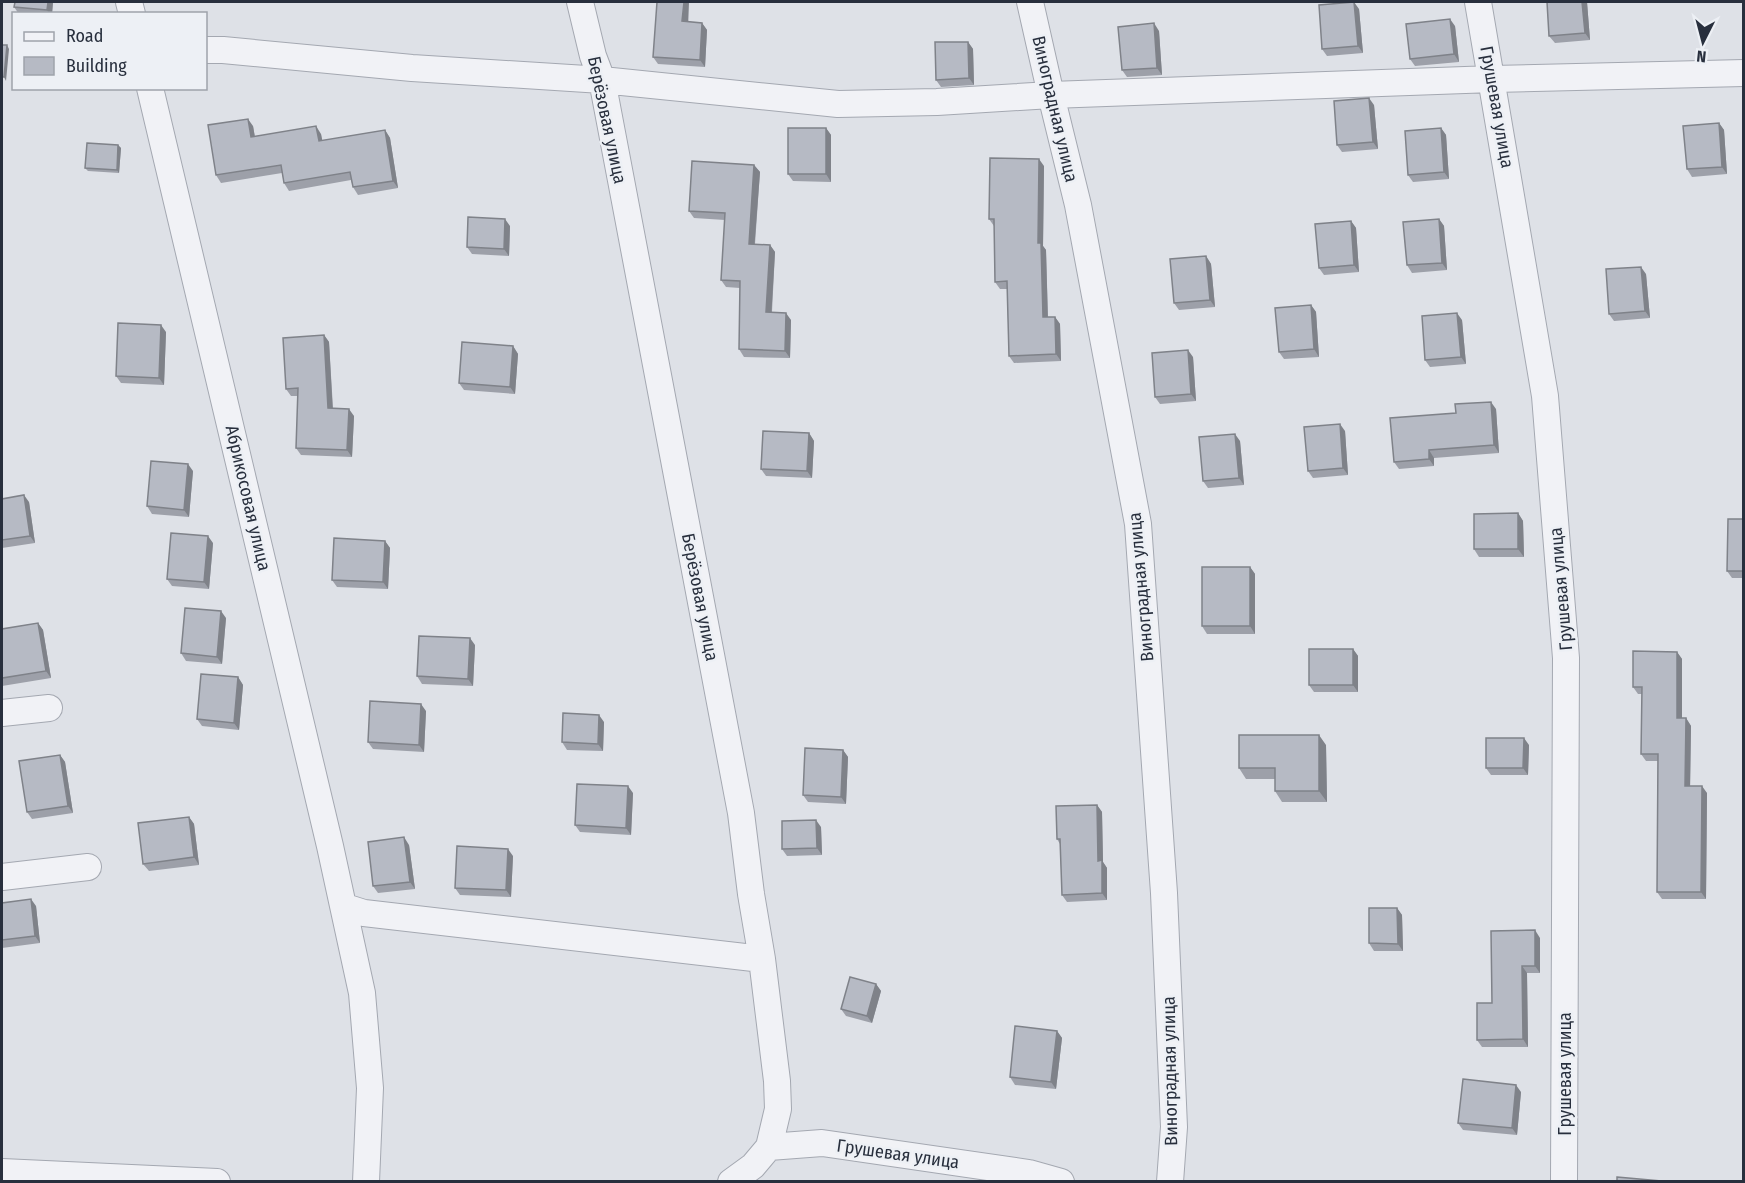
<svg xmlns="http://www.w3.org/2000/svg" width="1745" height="1183" font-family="'Fira Sans Condensed',sans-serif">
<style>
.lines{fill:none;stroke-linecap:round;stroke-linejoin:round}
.minor-casing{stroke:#a4a8b1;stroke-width:28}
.minor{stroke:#f1f2f6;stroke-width:26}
.wall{fill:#9da0a9}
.shaded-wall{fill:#7f8289}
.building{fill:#b6bac4;stroke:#7f8289;stroke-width:1.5}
.labels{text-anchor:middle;stroke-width:5;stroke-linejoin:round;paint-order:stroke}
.street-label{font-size:18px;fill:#282f3d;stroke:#edf0f5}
</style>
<rect width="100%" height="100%" fill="#dee1e7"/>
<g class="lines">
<!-- minor casing -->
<g class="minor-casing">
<path id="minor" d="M129,2L132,14
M580,2L593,56L602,80L741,813L751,894L762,959L777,1081L778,1109L769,1147L753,1166L731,1182
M1030,2L1051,95L1078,205L1138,524L1164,893L1174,1127L1170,1182
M1478,2L1545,396L1566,658L1564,1182
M206,50H223L412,68L602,80L838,104L937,102L1051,95L1493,79L1744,73
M150,88L330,846L362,993L370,1088L366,1182
M2,713L49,708
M2,877L88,867
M345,907L364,913L762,959
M769,1147L822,1143L1029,1173L1061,1182
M2,1172L217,1182"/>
</g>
<!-- minor -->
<use href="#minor" class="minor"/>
</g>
<!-- wall -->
<path class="wall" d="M15,2H53L52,14H19L14,7Z
M1547,2H1587L1590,40L1555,43L1549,36Z
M1359,9L1363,53L1327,56L1322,49Z
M688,22L702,23L707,30L705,67L658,64L653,57Z
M1455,26L1459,62L1415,66L1410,59Z
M1159,31L1162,75L1127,77L1122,70Z
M968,42L973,49L974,85L941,87L936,80Z
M1374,105L1378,149L1342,152L1337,145Z
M1719,123L1724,130L1727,174L1692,177L1687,169Z
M253,126L255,137L321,134L322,141L385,130L390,138L398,188L358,195L353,187L351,180L289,191L284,183L282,173L221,183L216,175Z
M826,128L831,135V182L793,181L788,174Z
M1441,128L1446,135L1449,179L1413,182L1408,175Z
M118,145L121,148L119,173L88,171L85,168Z
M754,165L760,172L755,244L770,245L775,252L772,312L791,320L790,358L744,357L739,349L740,288L726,287L721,280L725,220L694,218L689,211Z
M1044,166L1043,246L1046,250L1048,317H1055L1060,324L1061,361L1014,363L1009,356L1007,289H1000L995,282L994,226L989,219Z
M1439,219L1444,226L1447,270L1412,273L1407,265Z
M1351,221L1356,228L1359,272L1324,275L1319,268Z
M510,226L509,256L472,254L467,247Z
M1206,256L1211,264L1215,307L1179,310L1174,303Z
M1646,274L1650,318L1614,321L1609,314Z
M1311,305L1316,312L1319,357L1284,359L1279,352Z
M1462,320L1466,364L1430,367L1425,360Z
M166,332L164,385L121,383L116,376Z
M324,335L329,342L333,408L354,416L352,457L301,455L296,448L298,396H291L286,389Z
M513,346L518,354L515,394L464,390L459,383Z
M1193,357L1196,401L1160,404L1155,397Z
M1496,409L1499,453L1434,458V466L1399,469L1394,462L1456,413Z
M1345,431L1348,475L1313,478L1308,471Z
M809,433L814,441L812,478L766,476L761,469Z
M1240,441L1244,485L1208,488L1203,481Z
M193,471L189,517L152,514L147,506Z
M2,499L29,502L35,543L2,548Z
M1518,513L1523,521L1524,557H1479L1474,549Z
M1743,519V578H1732L1727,571Z
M385,541L390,548L388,589L337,587L332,580Z
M213,543L209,589L172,586L167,579Z
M1250,567L1255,574V634H1207L1202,626Z
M226,618L222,664L186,661L181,653Z
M38,623L43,630L51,678L2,686V629Z
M475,645L473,686L422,684L417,676Z
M1353,649L1358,656V692H1314L1309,685Z
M1677,652L1682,659V718H1686L1691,726L1690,786L1707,793L1706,899H1662L1657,892L1658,761H1646L1641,754L1642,694H1638L1633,687Z
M238,677L243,685L239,730L202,726L197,719Z
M426,711L424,752L373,749L368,742Z
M604,722L603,751L567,750L562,742Z
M1326,745L1327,802H1282L1275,791V779H1246L1239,768Z
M1529,745L1528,775H1491L1486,768Z
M843,750L848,757L846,804L808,802L803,795Z
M60,755L65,762L73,813L32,819L27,812Z
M633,793L631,835L580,832L575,825Z
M1097,805L1102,812L1103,862L1107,868V900L1067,902L1062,895L1060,844L1057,839Z
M189,817L194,824L199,865L149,871L143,864Z
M821,827L822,855L787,856L782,849Z
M409,845L415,889L378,893L373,886Z
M513,856L511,897L460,895L455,888Z
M2,903L36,906L40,943L2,948Z
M1397,908L1402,915L1403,951H1374L1369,943Z
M1540,938V973H1527L1528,1047H1482L1477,1040L1492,1003Z
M876,984L881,991L872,1023L846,1016L841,1009Z
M1057,1031L1062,1038L1056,1089L1015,1085L1010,1077Z
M1521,1092L1517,1135L1463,1130L1458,1123Z"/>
<!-- shaded-wall -->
<path class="shaded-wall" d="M48,2H53L52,14H49L47,10Z
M684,2H689L688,28L682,21Z
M1354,2L1359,9L1363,53L1358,46Z
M1582,2H1587L1590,40L1585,33Z
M1450,19L1455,26L1459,62L1454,54Z
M702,23L707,30L705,67L700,60Z
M1154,23L1159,31L1162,75L1157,68Z
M968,42L973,49L974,85L969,78Z
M7,45L9,49L6,81L4,77Z
M1369,98L1374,105L1378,149L1373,142Z
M248,119L253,126L256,144L251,137Z
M1719,123L1724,130L1727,174L1722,167Z
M316,126L321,134L324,149L319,141Z
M826,128L831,135V182L826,174Z
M1441,128L1446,135L1449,179L1444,172Z
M385,130L390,138L398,188L393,181Z
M118,145L121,148L119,173L117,170Z
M1039,159L1044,166L1043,246L1046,250L1048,324L1043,317L1038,243Z
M754,165L760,172L754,251L749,244Z
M505,219L510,226L509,256L504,249Z
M1439,219L1444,226L1447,270L1442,263Z
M1351,221L1356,228L1359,272L1354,265Z
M770,245L775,252L771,320L766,312Z
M1206,256L1211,264L1215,307L1210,300Z
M1641,267L1646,274L1650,318L1645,311Z
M1311,305L1316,312L1319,357L1314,349Z
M786,313L791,320L790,358L785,351Z
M1457,313L1462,320L1466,364L1461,357Z
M1055,317L1060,324L1061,361L1056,354Z
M161,325L166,332L164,385L159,378Z
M324,335L329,342L333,415L328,408Z
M513,346L518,354L515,394L510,387Z
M1188,350L1193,357L1196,401L1191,394Z
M1491,402L1496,409L1499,453L1494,445Z
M349,409L354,416L352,457L347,450Z
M1340,424L1345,431L1348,475L1343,468Z
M809,433L814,441L812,478L807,471Z
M1235,434L1240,441L1244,485L1239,478Z
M1429,450L1434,458V466L1429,459Z
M188,464L193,471L189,517L184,510Z
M24,495L29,502L35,543L30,536Z
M1518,513L1523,521L1524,557L1518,549Z
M208,536L213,543L209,589L204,582Z
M385,541L390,548L388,589L383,582Z
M1250,567L1255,574V634L1250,626Z
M221,611L226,618L222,664L217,657Z
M38,623L43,630L51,678L46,671Z
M470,638L475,645L473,686L468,679Z
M1353,649L1358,656V692L1353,685Z
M1677,652L1682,659V725L1677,718Z
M238,677L243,685L239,730L234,723Z
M421,704L426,711L424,752L419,745Z
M599,715L604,722L603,751L598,744Z
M1686,718L1691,726L1690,793L1685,786Z
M1319,735L1326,745L1327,802L1319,791Z
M1524,738L1529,745L1528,775L1523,768Z
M843,750L848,757L846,804L841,797Z
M60,755L65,762L73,813L68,806Z
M628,786L633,793L631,835L626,828Z
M1702,786L1707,793L1706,899L1701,892Z
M1097,805L1102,812L1103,862L1107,868V900L1102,893L1098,861Z
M189,817L194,824L199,865L194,857Z
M816,820L821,827L822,855L817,848Z
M404,837L409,845L415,889L410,882Z
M508,849L513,856L511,897L506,890Z
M31,899L36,906L40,943L35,936Z
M1397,908L1402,915L1403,951L1398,944Z
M1535,930L1540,938V973L1535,966Z
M1522,966L1527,973L1528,1047L1523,1039Z
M876,984L881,991L872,1023L867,1016Z
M1057,1031L1062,1038L1056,1089L1051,1082Z
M1516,1085L1521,1092L1517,1135L1512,1128Z"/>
<!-- building -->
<path class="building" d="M15,2H48L47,10L14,7Z
M657,2H684L682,21L702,23L700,60L653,57Z
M1354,2L1358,46L1322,49L1319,5Z
M1547,2H1582L1585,33L1549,36Z
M1450,19L1454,54L1410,59L1406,24Z
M1154,23L1157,68L1122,70L1118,27Z
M935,42H968L969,78L936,80Z
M2,45H7L4,77H2Z
M1369,98L1373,142L1337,145L1334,101Z
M248,119L251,137L316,126L319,141L385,130L393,181L353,187L350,172L284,183L281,165L216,175L208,125Z
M1719,123L1722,167L1687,169L1683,126Z
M788,128H826V174H788Z
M1441,128L1444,172L1408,175L1405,131Z
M87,143L118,145L117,170L85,168Z
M990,158L1039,159L1038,243H1041L1043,317H1055L1056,354L1009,356L1007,281L995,282L994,219H989Z
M692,161L754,165L749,244L770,245L766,312L786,313L785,351L739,349L740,281L721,280L725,213L689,211Z
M468,217L505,219L504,249L467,247Z
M1439,219L1442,263L1407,265L1403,222Z
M1351,221L1354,265L1319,268L1315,224Z
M1206,256L1210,300L1174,303L1170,259Z
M1641,267L1645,311L1609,314L1606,269Z
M1311,305L1314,349L1279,352L1275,308Z
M1457,313L1461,357L1425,360L1422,316Z
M118,323L161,325L159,378L116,376Z
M324,335L328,408L349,409L347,450L296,448L298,388L286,389L283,338Z
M462,342L513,346L510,387L459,383Z
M1188,350L1191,394L1155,397L1152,353Z
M1491,402L1494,445L1429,450V459L1394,462L1390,418L1456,413L1455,404Z
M1340,424L1343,468L1308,471L1304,427Z
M763,431L809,433L807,471L761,469Z
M1235,434L1239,478L1203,481L1199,437Z
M151,461L188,464L184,510L147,506Z
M24,495L30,536L2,540V499Z
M1518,513V549H1474V514Z
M1728,519H1743V571H1727Z
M171,533L208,536L204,582L167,579Z
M334,538L385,541L383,582L332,580Z
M1202,567H1250V626H1202Z
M185,608L221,611L217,657L181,653Z
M38,623L46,671L2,678V629Z
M419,636L470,638L468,679L417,676Z
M1309,649H1353V685H1309Z
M1633,651L1677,652V718H1686L1685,786H1702L1701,892H1657L1658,754H1641L1642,687H1633Z
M201,674L238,677L234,723L197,719Z
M370,701L421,704L419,745L368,742Z
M563,713L599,715L598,744L562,742Z
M1239,735H1319V791H1275V768H1239Z
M1486,738H1524L1523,768H1486Z
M805,748L843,750L841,797L803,795Z
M60,755L68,806L27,812L19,761Z
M577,784L628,786L626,828L575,825Z
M1097,805L1098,861L1102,860V893L1062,895L1060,839H1057L1056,806Z
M189,817L194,857L143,864L138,823Z
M816,820L817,848L782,849V821Z
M404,837L410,882L373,886L368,842Z
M457,846L508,849L506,890L455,888Z
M31,899L35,936L2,940V903Z
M1369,908H1397L1398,944L1369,943Z
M1535,930V966H1522L1523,1039L1477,1040V1003H1492L1491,931Z
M850,977L876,984L867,1016L841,1009Z
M1015,1026L1057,1031L1051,1082L1010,1077Z
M1463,1079L1516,1085L1512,1128L1458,1123Z
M1617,1177L1661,1181V1182H1617Z"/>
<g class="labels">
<!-- street labels -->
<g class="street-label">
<text transform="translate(1497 107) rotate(80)" y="6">Грушевая улица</text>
<text transform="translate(1055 109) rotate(77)" y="6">Виноградная улица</text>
<text transform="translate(607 120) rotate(78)" y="6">Берёзовая улица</text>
<text transform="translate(248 498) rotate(77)" y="6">Абрикосовая улица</text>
<text transform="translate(1141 587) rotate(-95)" y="6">Виноградная улица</text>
<text transform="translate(1561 589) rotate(-95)" y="6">Грушевая улица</text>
<text transform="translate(700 597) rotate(79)" y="6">Берёзовая улица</text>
<text transform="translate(1170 1071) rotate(-91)" y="6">Виноградная улица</text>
<text transform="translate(1565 1074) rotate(-90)" y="6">Грушевая улица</text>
<text transform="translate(898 1154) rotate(8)" y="6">Грушевая улица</text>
</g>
</g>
<!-- border -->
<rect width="1745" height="1183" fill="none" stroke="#282f3d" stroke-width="6"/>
<!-- legend -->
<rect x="12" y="12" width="195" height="78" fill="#edf0f5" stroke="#9ea3ab" stroke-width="1.5"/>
<rect x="24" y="32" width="30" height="9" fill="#f1f2f6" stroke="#9ea3ab" stroke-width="1.5"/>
<text x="66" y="42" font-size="18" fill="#282f3d">Road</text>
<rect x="24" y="57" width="30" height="18" fill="#b6bac4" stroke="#9ea3ab" stroke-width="1.5"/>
<text x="66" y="72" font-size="18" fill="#282f3d">Building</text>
<!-- north arrow -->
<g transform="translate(1703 42) rotate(186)" stroke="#edf0f5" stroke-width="4.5" paint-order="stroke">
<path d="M0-4.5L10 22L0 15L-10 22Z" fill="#282f3d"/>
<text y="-9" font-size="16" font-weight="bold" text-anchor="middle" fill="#282f3d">N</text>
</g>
</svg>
